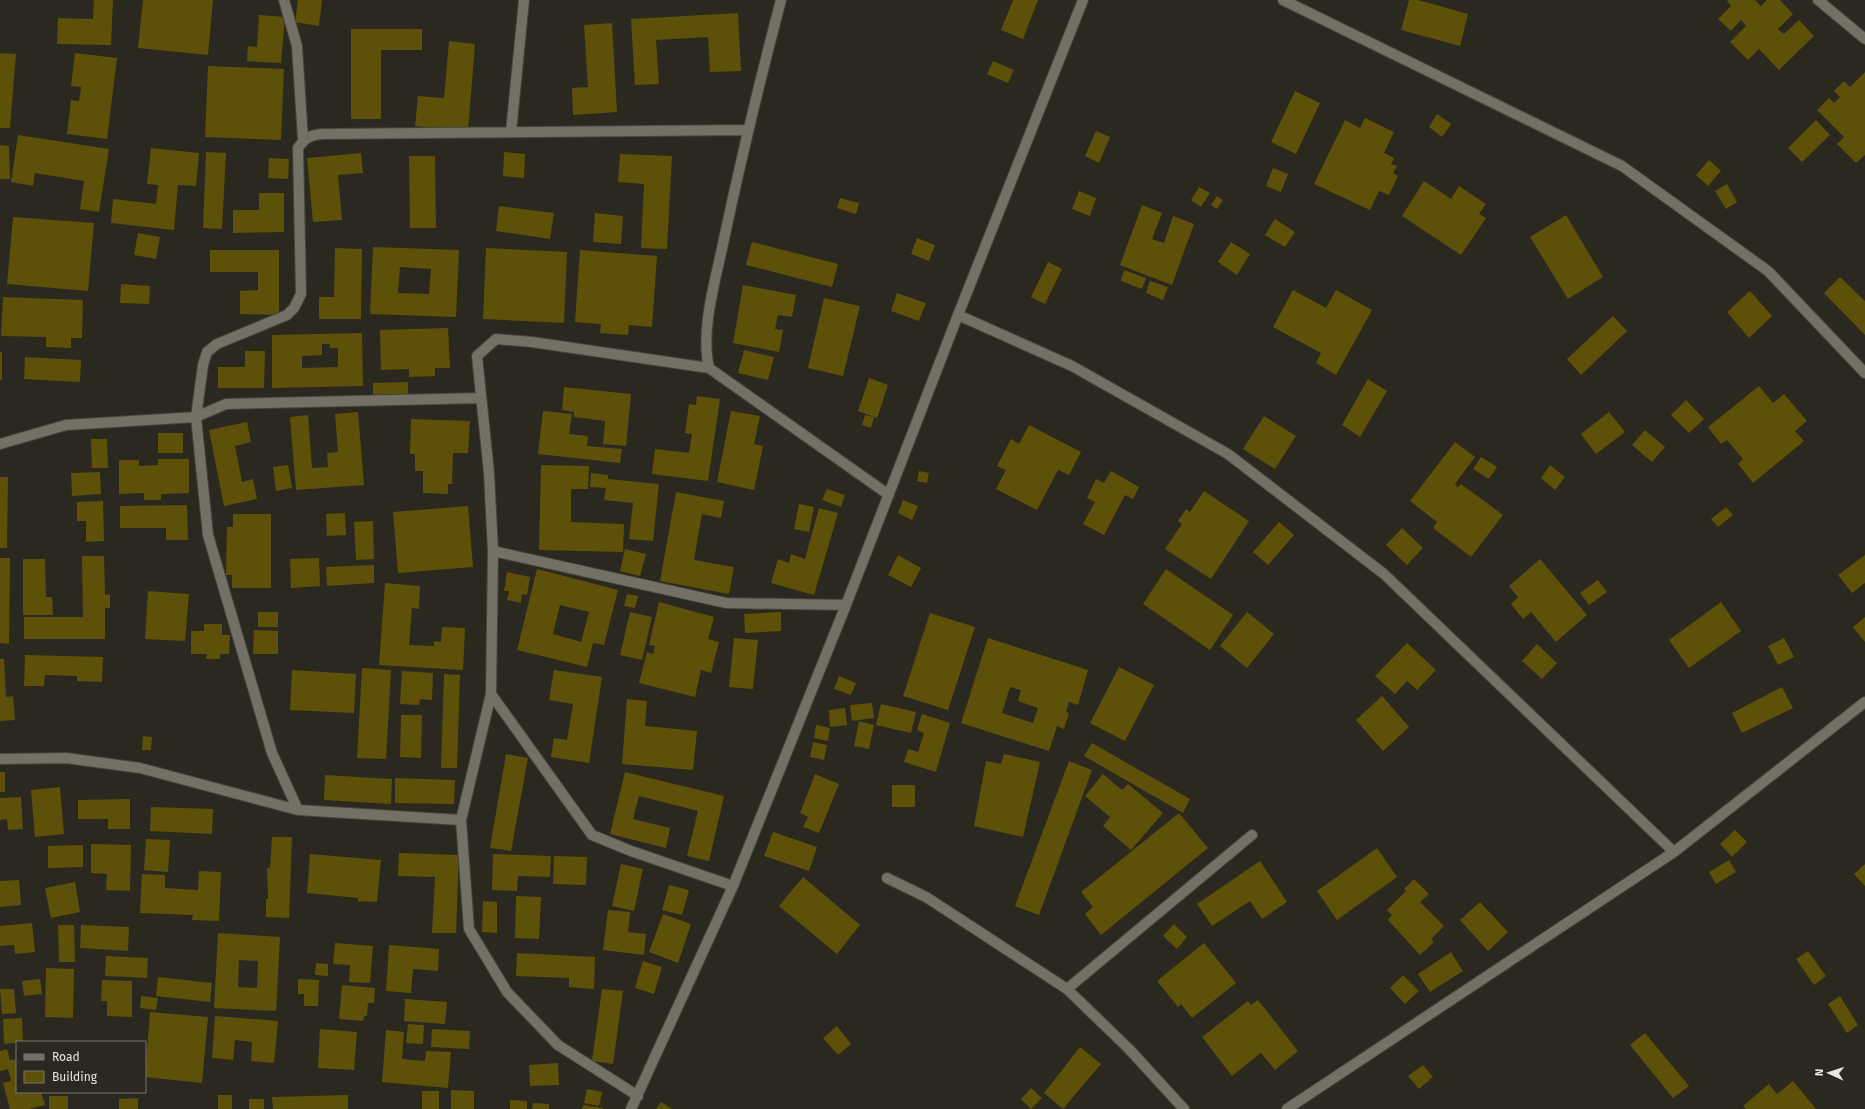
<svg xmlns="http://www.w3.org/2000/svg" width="1865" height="1109" font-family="'Fira Sans',sans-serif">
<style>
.building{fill:#5d5008;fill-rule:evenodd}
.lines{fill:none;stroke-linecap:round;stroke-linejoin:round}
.street-casing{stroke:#46443c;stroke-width:12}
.street{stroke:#737165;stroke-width:10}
</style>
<rect width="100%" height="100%" fill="#2b291f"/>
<!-- building -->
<path class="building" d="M94,0H113L111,45L57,44L58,18L93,19Z
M143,0H213L208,55L138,48Z
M298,0H322L319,26L295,22Z
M1013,0H1038L1023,39L1001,30Z
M1409,0H1418L1468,14L1460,46L1401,30Z
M1728,0H1755L1761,6L1767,0H1780L1793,14L1778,29L1784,34L1799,20L1814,36L1779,70L1759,49L1748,60L1730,42L1746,26L1741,20L1731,31L1718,19L1731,6L1727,1Z
M738,13L741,71L710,72L708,37L656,40L659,84L635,85L631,19Z
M259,15L285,17L281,63L247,61L248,46L257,47Z
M612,23L617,112L573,115L572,88L588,87L584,25Z
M351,29H422V50H381V119H351Z
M449,41L475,44L468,131L415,126L418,96L444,98Z
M0,53L16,54L10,128H0Z
M75,53L117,58L107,139L67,134L71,100L79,101L81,87L71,86Z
M993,61L1014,70L1008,83L987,74Z
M208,66L284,69L281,140L205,137Z
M1865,72V155L1856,163L1837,144L1844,137L1817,110L1829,98L1834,103L1840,97L1834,91L1844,81L1850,87Z
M1295,91L1320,103L1296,154L1271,142Z
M1437,114L1451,124L1442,137L1429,127Z
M1365,118L1394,132L1384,153L1394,158L1391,164L1397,166L1393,173L1398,176L1389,195L1379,191L1370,210L1314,184L1345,120L1360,128Z
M1816,120L1830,135L1802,162L1788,148Z
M1096,131L1110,137L1099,163L1085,156Z
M18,135L109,149L99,212L80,209L84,181L35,173L33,186L11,182Z
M0,145L9,146L10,179H0Z
M151,148L199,153L196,186L178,185L174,230L111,223L113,199L156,204L158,185L147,184Z
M206,152L226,153L222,229L203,228Z
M504,152L525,154L524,178L503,176Z
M361,153L363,173L338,175L342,220L313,222L307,158Z
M620,154L672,156L667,249L641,248L644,184L618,182Z
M409,156H435L436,228H410Z
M269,158L289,159L288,179L268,178Z
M1709,160L1721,171L1708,186L1696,175Z
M1273,168L1288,174L1281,192L1266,186Z
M1424,181L1451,199L1459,186L1486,204L1479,214L1486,218L1461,255L1402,216Z
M1727,184L1737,202L1726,209L1715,191Z
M1199,187L1210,193L1201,207L1191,200Z
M1079,191L1096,198L1090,216L1072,209Z
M259,193H284V232L233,233V210H259Z
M1217,196L1223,200L1217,209L1211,205Z
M840,198L859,203L856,214L837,208Z
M1142,205L1162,213L1152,239L1164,243L1173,216L1194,224L1172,285L1120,265Z
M499,206L554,213L550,239L496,231Z
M595,213L623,216L621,244L593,242Z
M1566,215L1603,277L1568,299L1530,237Z
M13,217L94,223L88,291L7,284Z
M1275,219L1295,232L1285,247L1265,235Z
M138,233L160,237L156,259L134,255Z
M917,238L935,245L929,261L911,254Z
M752,242L838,264L832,287L746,265Z
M1231,242L1250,254L1237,275L1218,262Z
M373,247L459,250L456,317L370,314ZM400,267L431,269L429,294L398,293Z
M335,248L362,249L361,319H319V297H334Z
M486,248L567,252L564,323L483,319Z
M210,250H279V315L240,314V291L258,290V272H210Z
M580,250L657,256L652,327L629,325L628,335L600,333L601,324L575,322Z
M1048,262L1062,269L1045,304L1031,297Z
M1124,270L1146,278L1142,289L1121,281Z
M1840,277L1865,301V335L1824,293Z
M1150,281L1168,287L1163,300L1146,293Z
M121,284L150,286L149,304L120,303Z
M743,285L796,295L792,317L778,315L775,329L783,330L779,352L733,343Z
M1293,290L1326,308L1336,290L1372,310L1336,375L1316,363L1321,353L1273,327Z
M1750,291L1772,316L1749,338L1727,312Z
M897,293L926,303L919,321L891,311Z
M3,297L83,300L82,338H71V348L46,347V337L1,336Z
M824,298L860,306L843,376L808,368Z
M1613,316L1627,331L1581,375L1567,359Z
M448,328L450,368H435V376L409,377V369L381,370L380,330Z
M362,333L363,386L272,388V335ZM322,344H330V348H338V367L302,368V356L322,355Z
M744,350L774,357L768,380L738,373Z
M245,351H265L264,388H218V367H245Z
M0,352H2V380H0Z
M25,357L81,360L80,382L24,379Z
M869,378L888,385L877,418L858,411Z
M1368,379L1387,391L1360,437L1342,425Z
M408,382V394L373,395V383Z
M1759,386L1773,403L1784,394L1807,421L1795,431L1804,441L1753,483L1738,464L1743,459L1727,440L1721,444L1708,427Z
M564,387L631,394L626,446L603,444L605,421L574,417V412L562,410Z
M697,396L720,399L708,481L652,474L655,449L689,453L692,434L685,433L689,404L696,405Z
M1686,400L1704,419L1689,433L1671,415Z
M543,411L572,414L569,434L588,436L587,446L622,449L620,463L538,454Z
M731,411L760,416L754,444L763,446L754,490L717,482Z
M358,412L364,485L296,490L290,417L308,415L312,468L328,467L327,453L338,452L335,414Z
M1609,412L1625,432L1596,454L1581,434Z
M865,415L874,417L871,428L862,425Z
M1264,416L1296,436L1275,469L1243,449Z
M411,419L470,421L468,453H453L452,484H448V494L423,493V471H415V454H410Z
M247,422L251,442L235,446L242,482L253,479L257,499L224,506L209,430Z
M1029,425L1081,452L1069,475L1058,470L1037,510L996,489L1006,470L997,466L1011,439L1019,444Z
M1645,430L1665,447L1652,462L1632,445Z
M158,433H183V453H158Z
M91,439H107L108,468H92Z
M1455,442L1475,457L1455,484L1458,487L1461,484L1503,515L1471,557L1433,528L1437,522L1410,501Z
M1481,457L1497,467L1489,479L1473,469Z
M158,459H189V493L161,494V500H144V493L119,494V460H139V466L158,465Z
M288,465L292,488L276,491L273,467Z
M541,465L589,466L588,489H571V522L624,524L623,552L539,550Z
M1550,465L1565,477L1555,490L1541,478Z
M919,471L929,473L927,483L917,481Z
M1111,471L1139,487L1133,499L1125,495L1104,535L1083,524L1095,502L1087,498L1096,479L1104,483Z
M100,472L101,494L72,496L71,473Z
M591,473L608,475V479L659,484L653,541L629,539L633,503L604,500L606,488L590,487Z
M0,477H8L7,548H0Z
M827,489L845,495L841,507L822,500Z
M1204,491L1249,521L1211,579L1165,549L1182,524L1178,521L1186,509L1190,512Z
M676,492L724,501L721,518L702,514L694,560L734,567L729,594L660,581Z
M903,500L918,506L912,520L898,513Z
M103,501L104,541L86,542V521H77V502Z
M799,504L814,507L809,532L794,529Z
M187,505L188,540H166V528H120V506Z
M468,506L473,567L398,573L393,512Z
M1726,507L1733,515L1718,527L1711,519Z
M819,508L838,513L814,595L771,583L778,559L789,563L791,554L805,559Z
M345,513L346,535L327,536L326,514Z
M233,514H271V588H232V575H226L227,527H233Z
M373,521L374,559L356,560L354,522Z
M1279,522L1294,535L1268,565L1253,552Z
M1402,528L1423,548L1407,565L1386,545Z
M625,549L646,554L640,576L620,571Z
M898,555L921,568L911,587L888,575Z
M1865,555V583L1852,593L1838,575Z
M82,556H104L105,595L110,594V608H105V639H24V617H83Z
M0,558H10L9,644L0,643Z
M319,558L320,586L291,588L290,559Z
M23,559H45L46,597H52L53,615H23Z
M1540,559L1587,615L1556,642L1531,612L1523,619L1511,604L1518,597L1509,586Z
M374,565V583L327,586L326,567Z
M537,569L618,590L604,645L593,643L587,667L517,650ZM560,605L589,612L581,642L553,634Z
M1166,569L1233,615L1210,650L1143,604Z
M507,572L530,577L527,595L522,594L521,603L507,600L509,591H504Z
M1598,580L1607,592L1589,605L1580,593Z
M385,583L420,586L419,609L412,608L409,645L434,646V641L441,642L442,627L465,628L463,670L379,665Z
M148,591L189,594L185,641L145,639Z
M627,594L638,596L635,608L624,606Z
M659,602L714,617L708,639L719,642L711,673L701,670L695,697L639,683L647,652L653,654L655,646L649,645Z
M1721,602L1741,631L1689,668L1669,640Z
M258,612H278V627H258Z
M630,612L652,617L642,660L620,655Z
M781,612V631L745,633L744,614Z
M1247,612L1274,634L1247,668L1220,646Z
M930,613L975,627L948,710L903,696Z
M1865,617V642L1853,627Z
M204,624H222V635H230L229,654H220V659H206L207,654H191V631H204Z
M254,630L278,631V654H253Z
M734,638L758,640L753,689L729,687Z
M988,638L1088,670L1078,705L1069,702L1066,712L1069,713L1064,729L1057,726L1049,751L961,723ZM1010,687L1021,690L1018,701L1038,708L1033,723L1002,713Z
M1784,638L1794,657L1778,665L1768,646Z
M1407,643L1436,670L1417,690L1407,681L1395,694L1375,676Z
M1537,644L1557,663L1542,679L1522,661Z
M25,655L103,657L102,682L77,681V676L45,675L44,686H24Z
M0,659H4L6,697L13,696L15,720L0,721Z
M1119,667L1154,685L1125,741L1090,723Z
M362,668L391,670L386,759L357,758Z
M292,670L356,674L354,713L290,710Z
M554,670L602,677L589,763L551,757L554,738L567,740L573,704L549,700Z
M402,671L433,673L432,700L420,699L419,705L400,704Z
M444,674L460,675L457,768H441Z
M839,676L856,683L851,695L834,689Z
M1782,687L1793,708L1742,733L1732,713Z
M1382,696L1409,727L1383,751L1356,720Z
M627,699L647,701L645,726L697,731L693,770L622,764Z
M872,703L874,718L852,721L850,705Z
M881,704L916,712L911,733L876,725Z
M845,708L847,725L830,727L829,710Z
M922,714L950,723L936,772L904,762L908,749L918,752L924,733L917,730Z
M401,715H422L421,758L400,757Z
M859,721L874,725L869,749L854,746Z
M816,725L830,728L828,741L814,738Z
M143,736L152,737L151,750H142Z
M813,742L827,745L824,760L810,757Z
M1092,743L1190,799L1183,813L1084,756Z
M506,754L528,758L511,851L490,848Z
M1004,754L1040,762L1023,837L974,826L986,761L1001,764Z
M1069,761L1092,770L1039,915L1015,906Z
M0,772H5V792H0Z
M625,772L724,796L709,861L687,856L698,811L639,796L633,819L670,828L666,848L610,834Z
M815,774L839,784L819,833L803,827L808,817L800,813Z
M1103,774L1122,790L1128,784L1163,813L1131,850L1103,826L1110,817L1085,796Z
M325,775L392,779L391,804L324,800Z
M395,778L455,780L454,804L395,803Z
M892,785H915V807H892Z
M60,787L64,834L35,837L31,790Z
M21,797L23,829L8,830L7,819L0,820V798Z
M130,799V829H108V819H78V800Z
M151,807L213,809L212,834L150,831Z
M1179,813L1208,848L1101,935L1085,914L1093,907L1081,892Z
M1735,830L1747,842L1732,857L1720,844Z
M773,832L817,847L809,871L764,856Z
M272,837H292L289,918L266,917V899H268L267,868H270Z
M146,839L170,840L168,872L144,870Z
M91,844L131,845L130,891L106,890L107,874L91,873Z
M83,845V867L48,868V846Z
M1377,848L1397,877L1337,920L1317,891Z
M399,853L459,855L456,933H432L435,877L398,876Z
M310,854L381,860L377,902L358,901V898L307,893Z
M493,854L551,856L550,877L518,876L517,891L492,890Z
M554,856L587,857L586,885L553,884Z
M1729,860L1736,872L1716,884L1709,872Z
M1260,861L1287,902L1262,919L1250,901L1212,926L1197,904Z
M621,864L643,869L634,911L612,906Z
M1865,864V886L1854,874Z
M199,871L221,872L219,921L192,920L193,915L140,913L142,874L165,875V888L198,890Z
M803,877L860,925L837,954L779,906Z
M1414,879L1429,894L1420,902L1444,926L1431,939L1434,942L1420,955L1388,920L1392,915L1387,910L1406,891L1404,889Z
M19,880L21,905L0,907V881Z
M75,882L80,912L51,918L45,888Z
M669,885L689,890L682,915L662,910Z
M516,896L541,897L539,939L515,938Z
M483,901L497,902V933L482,932Z
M1480,902L1508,932L1488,951L1460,920Z
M608,910L630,912L628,932L646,934L644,955L603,950Z
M663,914L691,924L678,963L649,952Z
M32,923L35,952L15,954L14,945L0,946V926Z
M1174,924L1187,937L1177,949L1163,936Z
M58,925H74L75,962H59Z
M81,925L129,927L128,951L80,948Z
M218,933L280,937L276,1011L214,1008ZM239,960L258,961L257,988L238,987Z
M335,943L373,946L370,983L349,982L350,965L333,964Z
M1204,943L1236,983L1192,1018L1181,1004L1178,1007L1157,981Z
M389,945L439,949L438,971L413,969L411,993L386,991Z
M1808,951L1826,976L1814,985L1796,959Z
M1451,952L1463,971L1430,992L1418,974Z
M517,953L595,957L594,989L569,987V978L516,976Z
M106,956L148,958L147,978L105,976Z
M643,961L662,967L654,994L635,988Z
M316,963L328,964V976L315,975Z
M46,968L74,969L73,1018L45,1017Z
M1403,975L1419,991L1405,1004L1390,988Z
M158,977L212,983L210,1002L156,996Z
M40,979L42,994L24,996L22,981Z
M298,979L319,980L318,1006H304V994H298Z
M102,980L132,981V1017L107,1016V1001H101Z
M342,985L375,988L374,1003H368L367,1016H364L363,1021L339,1019Z
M0,989H14L16,1013L2,1014Z
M602,989L623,991L613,1064L592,1061Z
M141,996L158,998L156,1010L140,1008Z
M1840,996L1858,1025L1847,1033L1828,1004Z
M405,999L447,1002L445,1024L404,1021Z
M1258,1000L1298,1051L1275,1070L1261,1053L1232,1076L1202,1037L1248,1001L1251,1005Z
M150,1012L208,1017L202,1083L145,1077Z
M215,1016L278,1021L274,1063L251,1061L252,1042L235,1040L233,1060L212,1058Z
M22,1018L23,1042L4,1044L3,1019Z
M408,1024L424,1025L423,1044L406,1043Z
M837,1026L851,1044L838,1055L823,1038Z
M320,1029L357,1032L354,1070L318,1068Z
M432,1029L470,1031L469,1049L431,1047Z
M386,1030L404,1032L402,1059L425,1061L426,1051L451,1052L448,1088L382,1082Z
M1645,1033L1689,1086L1673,1098L1630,1045Z
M1080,1047L1101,1064L1063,1109L1044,1093Z
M7,1049L10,1060L17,1059V1092H41L45,1105L29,1109H10L3,1083L11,1081L8,1069L0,1071V1051Z
M558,1063L559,1085L530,1086L529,1065Z
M1423,1065L1433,1077L1419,1089L1408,1076Z
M1793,1081L1816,1109H1746L1743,1106L1769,1084L1777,1094Z
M1031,1088L1042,1098L1031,1109L1021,1099Z
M587,1089L602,1092L599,1106L584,1103Z
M451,1090L474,1091V1109H451Z
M422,1091H439V1109H422Z
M218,1095H232V1109H218Z
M348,1095V1109H273L272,1097Z
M49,1096H68V1109H49Z
M138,1098V1109H119V1099Z
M249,1099H264V1109H249Z
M510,1100L527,1101V1109H510Z
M661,1102L672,1109H656Z
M533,1103L549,1104V1109H532Z
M583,1105L603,1108V1109H582Z"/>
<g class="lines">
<!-- street casing -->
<g class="street-casing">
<path id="street" d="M284,0L297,46L303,140
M1283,0L1622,166L1768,271L1865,373
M1818,0L1865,39
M511,132L524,0
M958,315L1072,366L1228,454L1384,574L1674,852
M709,368C700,329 716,279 724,239C741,159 760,80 781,0
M0,444L66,425L196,417L226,404L481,398
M493,551L726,603L846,605
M491,694L592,835L631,851L733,886
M0,759L66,758L140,768L298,810L461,820
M298,810L272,753L208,535L196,417L203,365L207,352L217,344L287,315L294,308L301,294L298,148C305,138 310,135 322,134L747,130
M887,878L926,897L1067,989L1129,1049L1184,1109
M1067,989L1252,835
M638,1096L558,1045L507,992L469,929L461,820L491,694L493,551L489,473L477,356L496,339L532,342L709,368L889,495
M631,1109L733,886L846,605L958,315L1083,0
M1287,1109L1674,852L1865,702"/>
</g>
<!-- street -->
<use href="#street" class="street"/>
</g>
<!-- legend -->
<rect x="16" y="1041" width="130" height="52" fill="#2b291f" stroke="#76756c"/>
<rect x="24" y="1054" width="20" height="6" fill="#737165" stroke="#76756c"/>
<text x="52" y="1061" font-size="12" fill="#e7e6df">Road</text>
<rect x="24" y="1071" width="20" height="12" fill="#5d5008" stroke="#76756c"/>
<text x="52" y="1081" font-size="12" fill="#e7e6df">Building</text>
<!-- north arrow -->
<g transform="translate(1829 1073) rotate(273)" stroke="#2b291f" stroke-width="3" paint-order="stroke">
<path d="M0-3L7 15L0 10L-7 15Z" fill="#e7e6df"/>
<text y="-6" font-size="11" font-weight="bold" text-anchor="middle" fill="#e7e6df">N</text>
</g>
</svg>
